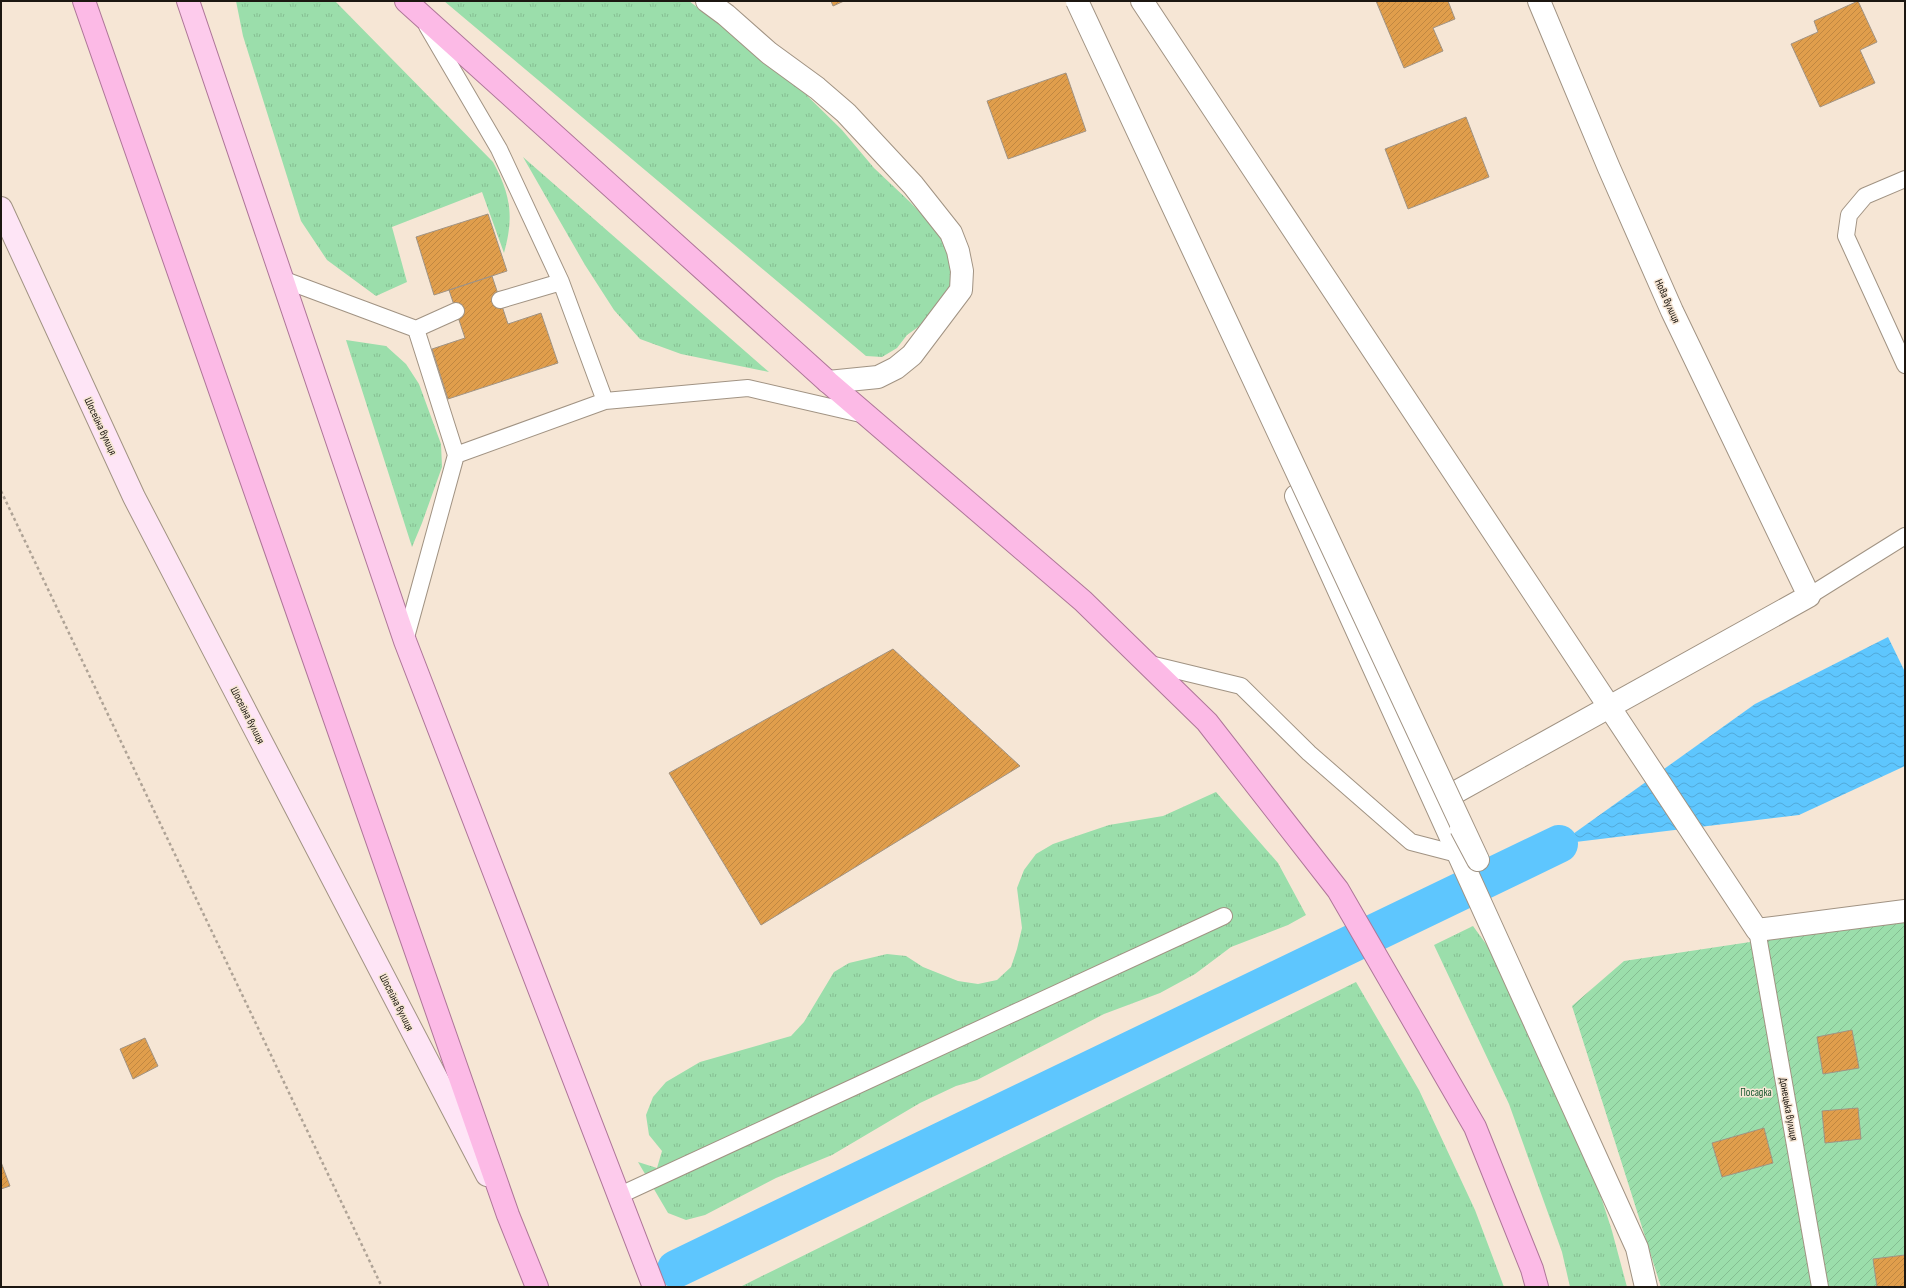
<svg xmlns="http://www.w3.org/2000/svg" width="1906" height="1288" font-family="'Sofia Sans Condensed',sans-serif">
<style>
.grass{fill:url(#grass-tufts)}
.garden{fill:url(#garden-furrows)}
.water{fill:url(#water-waves)}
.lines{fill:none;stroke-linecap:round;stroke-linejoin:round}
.canal{stroke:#5ec6fe;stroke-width:38}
.building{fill:url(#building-hatch);stroke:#a19383}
.service-casing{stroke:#a19383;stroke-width:18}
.minor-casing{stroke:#a19383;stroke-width:24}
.secondary-casing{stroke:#a19383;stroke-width:24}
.primary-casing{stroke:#ae7698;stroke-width:24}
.trunk-casing{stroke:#ae7698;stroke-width:24}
.path{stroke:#afa396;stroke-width:2.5;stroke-dasharray:3 3;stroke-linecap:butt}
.service{stroke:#fff;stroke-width:16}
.minor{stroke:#fff;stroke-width:22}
.secondary{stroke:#fee5f6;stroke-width:22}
.primary{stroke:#fdcbec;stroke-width:22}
.trunk{stroke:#fcbae6;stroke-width:22}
.minor-bridge-casing{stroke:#a19383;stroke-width:24;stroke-linecap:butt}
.minor-bridge{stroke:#fff;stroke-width:22}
.labels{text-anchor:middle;stroke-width:3;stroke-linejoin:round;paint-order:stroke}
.street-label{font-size:11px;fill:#1c1711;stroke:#f6e6d5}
.park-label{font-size:11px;fill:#18582f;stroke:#f6e6d5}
</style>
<defs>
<pattern id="grass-tufts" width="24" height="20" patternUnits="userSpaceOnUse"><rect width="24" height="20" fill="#9bdeab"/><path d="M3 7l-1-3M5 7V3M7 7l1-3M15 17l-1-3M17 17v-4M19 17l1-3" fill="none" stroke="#85be92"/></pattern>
<pattern id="garden-furrows" width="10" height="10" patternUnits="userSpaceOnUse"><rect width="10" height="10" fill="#9bdeab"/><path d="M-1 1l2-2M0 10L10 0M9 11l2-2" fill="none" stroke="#85be92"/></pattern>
<pattern id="water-waves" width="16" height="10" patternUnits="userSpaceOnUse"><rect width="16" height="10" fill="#5ec6fe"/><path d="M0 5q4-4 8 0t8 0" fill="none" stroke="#51a9d9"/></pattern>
<pattern id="building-hatch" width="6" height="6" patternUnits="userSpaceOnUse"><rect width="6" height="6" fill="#e09e4c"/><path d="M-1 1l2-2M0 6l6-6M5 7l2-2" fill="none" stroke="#c08741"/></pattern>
</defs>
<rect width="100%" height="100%" fill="#f6e6d5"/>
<!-- grass -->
<path class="grass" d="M236,1H335L493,162C511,195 514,217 504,253L482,192L392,227L407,282L376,296L327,260L301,221L243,36Z
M444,1H689L784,73L842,130L874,168L910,202L932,225L949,252L954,268L951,284L921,325L907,335L897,348L882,357L866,356Z
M523,157L769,372L681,354L640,339L614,310L585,265Z
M346,340L386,346L406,364L419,384L441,444L442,467L422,523L412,547Z
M1216,792L1278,863L1306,915L1288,925L1231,947L1195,974L1160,993L1104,1014L977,1080L956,1086L920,1103L832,1155L776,1178L705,1215L686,1220L668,1213L638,1162L657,1168L662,1151L649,1135L646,1115L653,1097L666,1082L700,1062L791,1036L804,1022L834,972L849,963L887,954L906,956L923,967L958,981L978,984L997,980L1011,967L1017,949L1022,928L1017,888L1024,870L1036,854L1053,844L1109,825L1163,816Z
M1473,926L1523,995L1566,1088L1612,1231L1627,1287H1570L1562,1252L1509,1104L1434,945Z
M1356,982L1419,1090L1475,1210L1504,1287H740Z"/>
<!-- garden -->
<path class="garden" d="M1905,905V1287H1661L1572,1006L1624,961L1824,931Z"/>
<!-- water -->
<path class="water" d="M1888,637L1905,672V766L1799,815L1559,844L1755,704Z"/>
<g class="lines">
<!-- canal -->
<path class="canal" d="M676,1269L1559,844"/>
</g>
<!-- building -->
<path class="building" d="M831,1H844L833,6Z
M1376,1H1448L1455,19L1433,28L1443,51L1404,68Z
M1858,1L1877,42L1860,50L1875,83L1820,107L1791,44L1818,32L1814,21Z
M1066,73L1086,131L1008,159L987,101Z
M1466,117L1489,177L1408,209L1385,149Z
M488,214L507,271L434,295L416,237Z
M492,276L508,324L541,313L558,363L448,399L432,349L465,338L449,290Z
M893,649L1020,766L761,925L669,773Z
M1852,1030L1859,1068L1823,1074L1817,1037Z
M145,1038L158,1066L133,1079L120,1049Z
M1858,1108L1861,1139L1825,1143L1822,1111Z
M1764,1128L1773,1163L1722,1177L1712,1143Z
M1,1162L10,1186L1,1189Z
M1905,1255V1287H1877L1873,1259Z"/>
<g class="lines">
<!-- service casing -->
<g class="service-casing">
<path id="service" d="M427,26L499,149L561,282L605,401L748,388L865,415
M1905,179L1865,196L1849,215L1846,236L1905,365
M282,279L416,329L456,455L405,641
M500,300L561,282
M416,329L456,311
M456,455L605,401
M1809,596L1905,536
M1146,663L1241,686L1309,753L1411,842L1465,856
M1757,930L1820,1287
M618,1196L1224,916"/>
</g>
<!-- minor casing -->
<g class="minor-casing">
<path id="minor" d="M707,1L726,15L769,53L817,88L846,113L913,185L951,233L958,251L962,271L961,290L912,355L896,368L878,377L828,382
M1142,1L1757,930L1905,911
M1296,496L1637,1248L1646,1287
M1454,813L1447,797L1809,596L1672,311L1609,168L1539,1"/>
</g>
<!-- secondary casing -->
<g class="secondary-casing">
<path id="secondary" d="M1,208L134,497L487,1175"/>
</g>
<!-- primary casing -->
<g class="primary-casing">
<path id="primary" d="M188,1L405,641L654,1287"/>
</g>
<!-- trunk casing -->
<g class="trunk-casing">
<path id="trunk" d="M84,1L508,1215L537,1287
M406,1L828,382L1083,601L1207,722L1338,890L1475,1127L1532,1269L1537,1287"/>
</g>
<!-- path -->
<path class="path" d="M1,491L382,1287"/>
<!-- service -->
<use href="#service" class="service"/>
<!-- minor -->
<use href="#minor" class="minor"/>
<!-- secondary -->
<use href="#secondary" class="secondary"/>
<!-- primary -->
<use href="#primary" class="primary"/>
<!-- trunk -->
<use href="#trunk" class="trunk"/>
<!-- minor-bridge casing -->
<g class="minor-bridge-casing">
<path id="minor-bridge" d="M1077,1L1478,860L1461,828"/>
</g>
<!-- minor-bridge -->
<use href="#minor-bridge" class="minor-bridge"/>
</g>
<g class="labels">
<!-- street labels -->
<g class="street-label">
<text transform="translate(1668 301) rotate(66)" y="4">Нова вулиця</text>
<text transform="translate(101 426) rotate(65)" y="4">Шосейна вулиця</text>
<text transform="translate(248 715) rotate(63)" y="4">Шосейна вулиця</text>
<text transform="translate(397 1002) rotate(63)" y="4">Шосейна вулиця</text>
<text transform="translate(1789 1109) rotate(80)" y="4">Донецька вулиця</text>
</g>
<!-- park labels -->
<g class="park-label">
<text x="1756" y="1096">Посадка</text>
</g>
</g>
<!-- border -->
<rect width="1906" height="1288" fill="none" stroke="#1c1711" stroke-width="4"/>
</svg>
